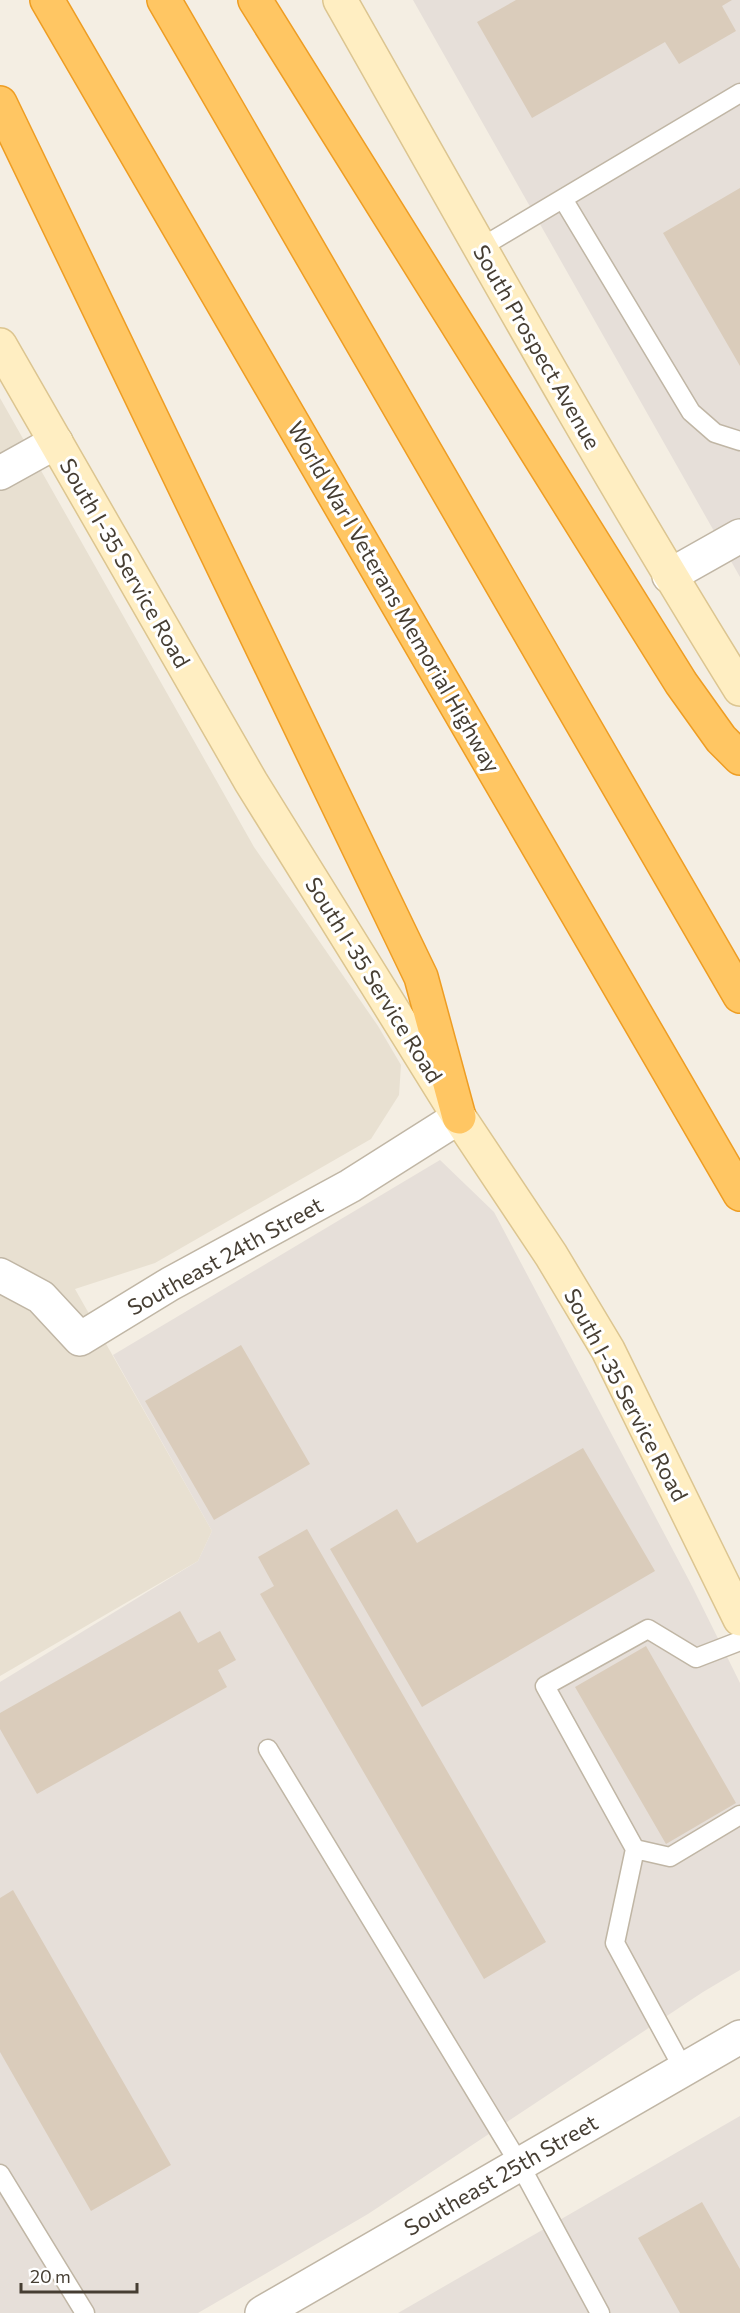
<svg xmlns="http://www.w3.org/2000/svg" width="740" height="2313" font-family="Commissioner,sans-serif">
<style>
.residential{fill:#e8e0d1}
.industrial{fill:#e6dfd9}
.building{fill:#daccbb}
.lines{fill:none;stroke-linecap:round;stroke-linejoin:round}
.service-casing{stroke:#c0b6a5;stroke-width:21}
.minor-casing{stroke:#c0b6a5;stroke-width:36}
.tertiary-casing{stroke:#c0b6a5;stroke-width:36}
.secondary-casing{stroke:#dcc590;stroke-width:36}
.motorway-casing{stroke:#ee9d23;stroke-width:36}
.service{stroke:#fff;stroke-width:18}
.minor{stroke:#fff;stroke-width:33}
.tertiary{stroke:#fff;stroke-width:33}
.secondary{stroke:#ffeec2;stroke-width:33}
.motorway{stroke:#ffc663;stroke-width:33}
.labels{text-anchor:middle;stroke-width:6;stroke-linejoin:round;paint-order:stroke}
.street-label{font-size:22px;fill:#463e33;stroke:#fff}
</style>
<rect width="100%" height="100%" fill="#f4eee3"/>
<!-- residential -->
<path class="residential" d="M0,398L254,847L378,1026L401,1065L399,1095L371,1139L155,1263L75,1289L212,1531L198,1561L0,1676Z"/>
<!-- industrial -->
<path class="industrial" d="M413,0H740V577Z
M440,1160L494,1212L692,1586L740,1683V1970L703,1992L368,2214L198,2313H0V1682L198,1561L212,1531L113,1355Z
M740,2116V2313H398Z"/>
<!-- building -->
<path class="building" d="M516,0H732L722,6L736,31L679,64L665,42L532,118L477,22Z
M740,188V366L663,233Z
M241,1345L310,1464L214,1520L145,1401Z
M583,1448L655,1571L422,1707L330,1549L397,1509L417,1543Z
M307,1529L546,1942L484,1979L260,1594L274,1586L258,1557Z
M180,1611L198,1643L220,1631L236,1660L218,1670L227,1687L37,1794L0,1729V1713Z
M646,1646L736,1803L666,1844L575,1687Z
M13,1890L171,2165L91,2211L0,2052V1898Z
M702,2202L740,2269V2313H680L638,2238Z"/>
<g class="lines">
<!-- service casing -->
<g class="service-casing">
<path id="service" d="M563,199L691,412L715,433L740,441
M480,248L740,93
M268,1749L520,2165L600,2313
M635,1849L670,1857L740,1815
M684,2070L615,1943L635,1849L545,1686L648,1629L696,1658L740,1641
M0,2174L85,2313"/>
</g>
<!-- minor casing -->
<g class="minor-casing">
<path id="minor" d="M0,473L56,442
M669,576L740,536
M0,1275L41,1297L80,1339L170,1284L350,1186L459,1117"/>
</g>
<!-- tertiary casing -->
<g class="tertiary-casing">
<path id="tertiary" d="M262,2313L740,2037"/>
</g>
<!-- secondary casing -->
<g class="secondary-casing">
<path id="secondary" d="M340,0C471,231 600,464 740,689
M0,345L251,782L459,1117L551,1255L608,1350L740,1619"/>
</g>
<!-- motorway casing -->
<g class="motorway-casing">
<path id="motorway" d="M47,0L740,1194
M164,0L740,996
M255,0L681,683L721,739L740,758
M0,103L421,977L459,1117"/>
</g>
<!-- service -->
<use href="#service" class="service"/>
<!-- minor -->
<use href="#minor" class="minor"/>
<!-- tertiary -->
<use href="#tertiary" class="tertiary"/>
<!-- secondary -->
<use href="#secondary" class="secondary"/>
<!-- motorway -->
<use href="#motorway" class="motorway"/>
</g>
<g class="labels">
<!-- street labels -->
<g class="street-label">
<text transform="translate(537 347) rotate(60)" y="8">South Prospect Avenue</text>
<text transform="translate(125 563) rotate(60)" y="8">South I-35 Service Road</text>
<text transform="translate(394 597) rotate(60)" y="8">World War I Veterans Memorial Highway</text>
<text transform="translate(374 980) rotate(58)" y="8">South I-35 Service Road</text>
<text transform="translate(225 1256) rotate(-29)" y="8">Southeast 24th Street</text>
<text transform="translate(626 1395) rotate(62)" y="8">South I-35 Service Road</text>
<text transform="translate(501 2175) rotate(-30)" y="8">Southeast 25th Street</text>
</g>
</g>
<!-- scale -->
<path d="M21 2283v9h116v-9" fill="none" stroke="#463e33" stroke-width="3"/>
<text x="30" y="2283" font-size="18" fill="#463e33" stroke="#ffffff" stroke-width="4.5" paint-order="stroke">20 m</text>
</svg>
